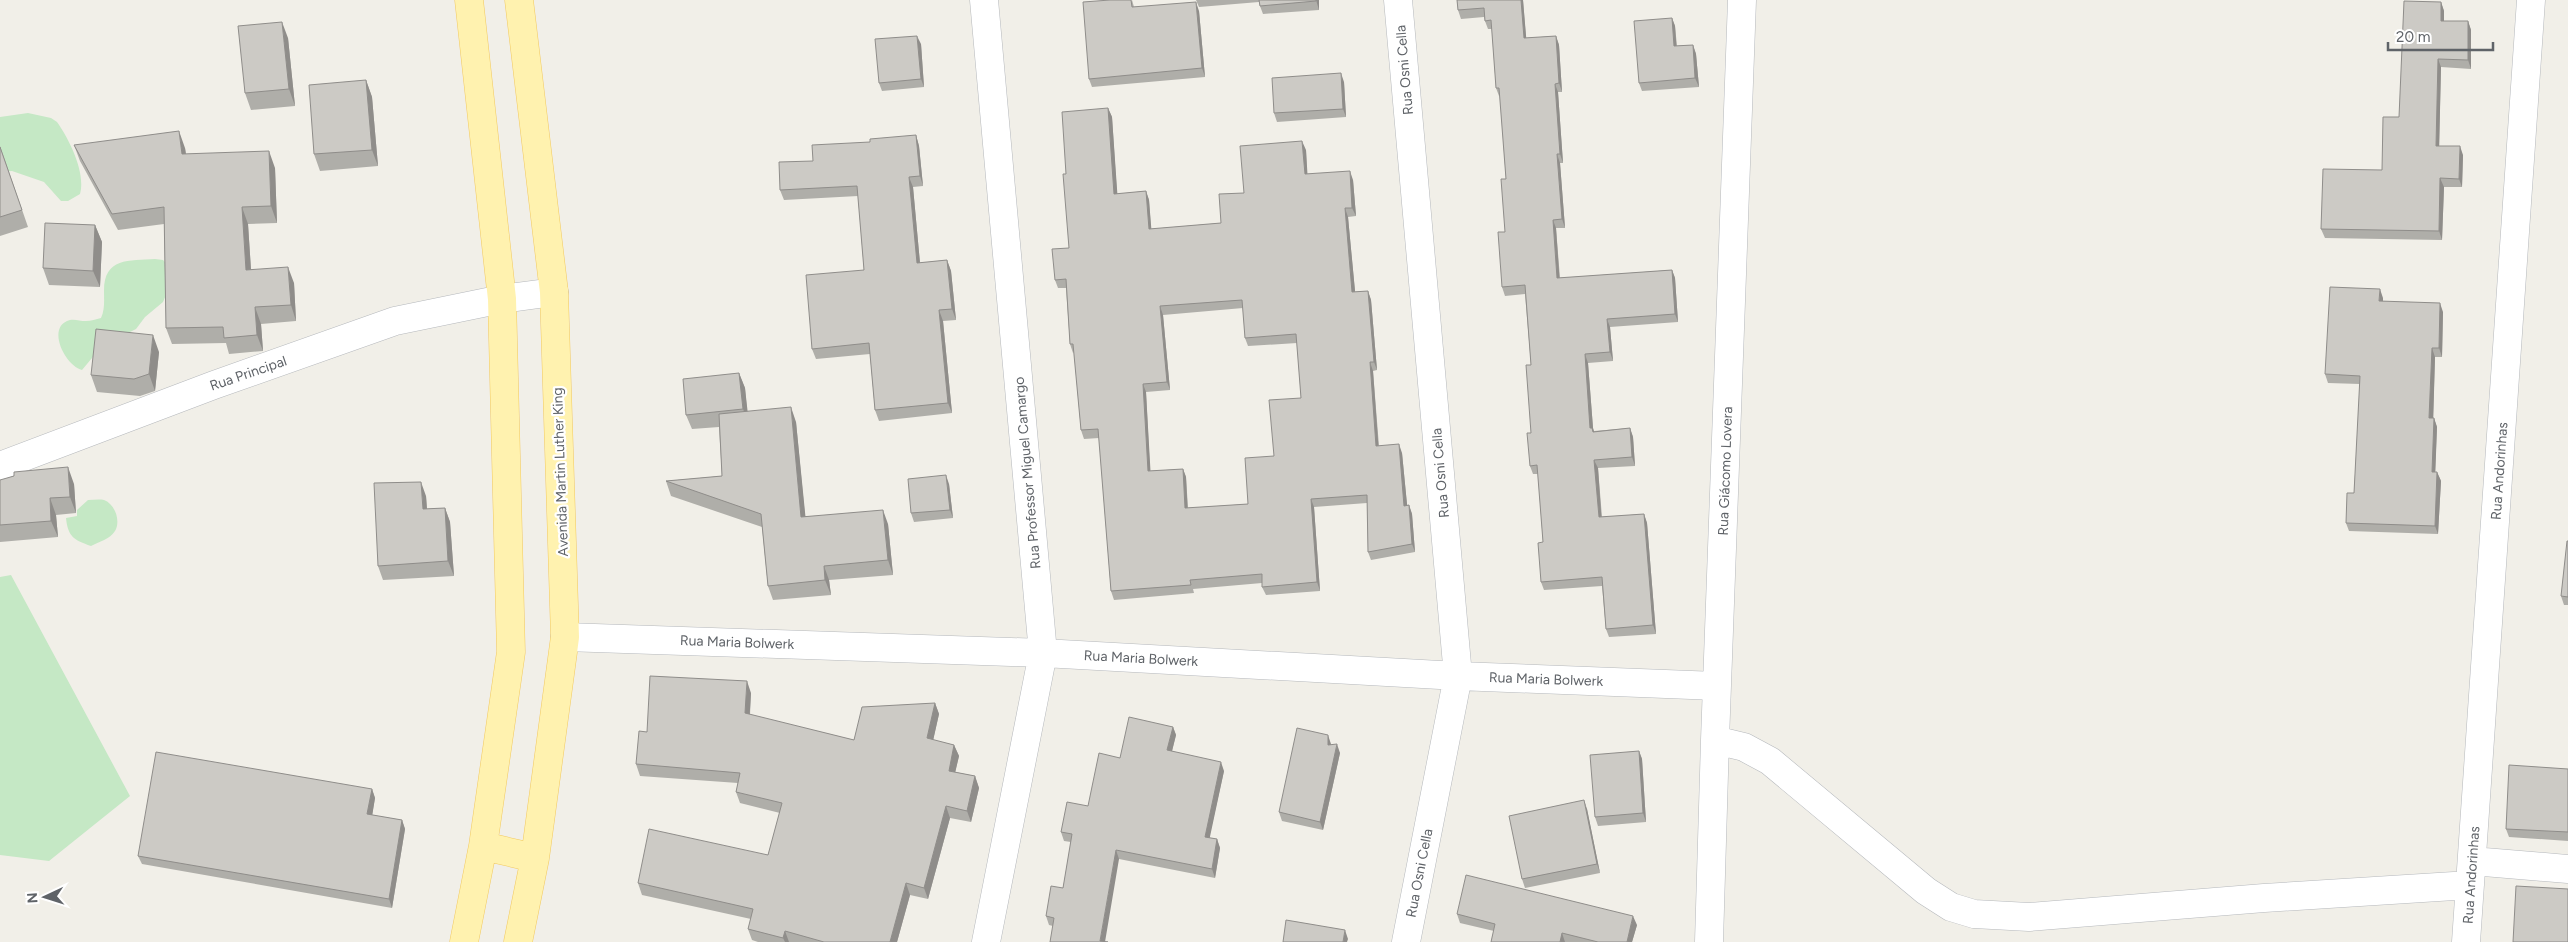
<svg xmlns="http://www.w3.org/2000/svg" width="2568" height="942" font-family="Figtree,sans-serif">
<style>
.green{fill:#c5e8c5}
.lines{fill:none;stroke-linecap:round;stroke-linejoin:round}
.minor-casing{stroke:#b5b8bc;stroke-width:29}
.major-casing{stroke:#f2c960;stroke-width:29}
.minor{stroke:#fff;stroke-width:28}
.major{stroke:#fff2af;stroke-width:28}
.wall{fill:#afaea9;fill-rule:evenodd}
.shaded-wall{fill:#8f8d8a}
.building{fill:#cccac5;stroke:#8f8d8a;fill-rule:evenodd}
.labels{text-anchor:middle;stroke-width:4.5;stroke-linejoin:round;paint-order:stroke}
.street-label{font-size:14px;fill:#5f6368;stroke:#fff}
</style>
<rect width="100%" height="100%" fill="#f1efe8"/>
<!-- green -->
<path class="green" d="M28,113L51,118L57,122C69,139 86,172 80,194L68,201H61L44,182L12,171L0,172V117Z
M155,259L163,260L168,265L169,288L163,302L145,317L136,329L102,346L82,370C66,366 47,330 67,321C73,318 79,321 86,321C91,321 96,319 101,318C105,309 104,301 104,291C104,257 129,261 155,259Z
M88,500C93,500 99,499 104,500C115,504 121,521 115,531C110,539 99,542 91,546C74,540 68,537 66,518L77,516V510Z
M11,575L130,796L49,861L0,855V577Z"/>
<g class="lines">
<!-- minor casing -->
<g class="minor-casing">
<path id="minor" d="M984,0L1043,653L986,942
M1398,0L1458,676L1406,942
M0,466L214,385L395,321L502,299L554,292
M565,637L1043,653L1458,676L1717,686
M1715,740L1744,747L1770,761L1926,891L1951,907L1974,914L2029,917L2264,898L2470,885
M2472,861L2568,869
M1709,942L1715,740L1742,0
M2466,942L2531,0"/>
</g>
<!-- major casing -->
<g class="major-casing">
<path id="major" d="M483,846L535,858
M464,942L483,846L511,652L502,299L469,0
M518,942L535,858L565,637L554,292L519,0"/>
</g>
<!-- minor -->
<use href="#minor" class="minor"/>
<!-- major -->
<use href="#major" class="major"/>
</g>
<!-- wall -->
<path class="wall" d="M1132,0L1134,7L1199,11L1205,77L1092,87L1089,79Z
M1196,0H1319V10L1263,14L1260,6L1259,2L1199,7Z
M1457,0H1523L1526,38L1556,36L1559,45L1562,92H1558L1563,163H1560L1565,228H1556L1560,278L1672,270L1675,278L1678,322L1610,327L1613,361L1588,363L1593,428L1594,431L1630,428L1633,437L1635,466L1598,468L1602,517L1644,514L1647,523L1656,634L1609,637L1606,629L1602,586L1544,590L1541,582L1543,542L1538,474H1533L1530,466L1531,433V365L1525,294L1505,296L1502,287L1505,232L1506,179L1500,96H1499L1496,88L1492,29H1488L1485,21L1484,17L1461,19L1458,10Z
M2441,2L2444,11V21H2468L2471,30V69L2441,67L2439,146L2463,155L2462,187H2444L2442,240L2325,238L2321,229L2382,170Z
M1672,18L1675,26L1677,46L1693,45L1696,54L1699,87L1642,91L1639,83Z
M288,38L295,106L251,110L245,93Z
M921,44L924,87L882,91L879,83Z
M366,80L372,97L378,166L320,171L314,154Z
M1344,82L1346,117L1277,122L1274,113Z
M1108,108L1112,117L1117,194L1146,191L1149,200L1151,229L1221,223L1244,193L1306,150L1307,174L1353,180L1356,216L1348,217L1355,292L1368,291L1371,300L1377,370L1373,371L1379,446L1402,453L1407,505H1409L1412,514L1415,552L1371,560L1368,552L1367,503L1314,507L1320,591L1266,595L1262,587V583L1193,589L1194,593L1114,600L1111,591L1099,438L1084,439L1081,430L1074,352L1073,353L1070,344L1066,288H1058L1055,280L1069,248L1066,174ZM1243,308L1245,338L1248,346L1297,343L1301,398L1274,456L1248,504L1188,508L1186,477L1183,469L1150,471L1146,392L1170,390L1163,315Z
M916,135L919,146L923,186L913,187L920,263L947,260L951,271L956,320L943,321L952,413L879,421L875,410L870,354L816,359L812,349L864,270L858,196L784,200L780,190L813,161Z
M74,145L185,148L186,154L275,168L277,223L248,224L251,269L294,283L296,321L261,324L263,351L229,354L226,343L172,344L166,328L164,224L118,230L80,161Z
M0,146L28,227L0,236Z
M95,225L102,242L100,287L49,285L43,268Z
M2383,298V301L2443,312L2442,357H2435L2433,418H2434L2437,427L2435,472H2437L2441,481L2438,534L2349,531L2346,523L2354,493L2360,384L2328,383L2325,374Z
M159,352L155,391L140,396L97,392L91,375Z
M739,373L745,388L747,411L796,422L805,516L888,524L893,575L829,580L831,595L773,600L768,586L762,527L671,496L666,481L722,476L719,427L692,429L686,415Z
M0,480L74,484L76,513L56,515L58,537L0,542Z
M949,484L953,518L914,522L911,513Z
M426,496L427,509L445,508L450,522L454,576L383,580L378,566Z
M2568,541V605H2564L2561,596Z
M751,693L750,715L854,740L935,703L939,714L933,740L954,745L959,756L955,772L975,776L979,788L971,822L950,818L928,899L910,895L897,942H758L752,940L748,929L751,919L642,895L638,883L768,855L780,813L740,803L736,792L738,783L640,776L636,764L647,732Z
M1173,727L1176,735L1172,751L1224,771L1209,838L1217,839L1220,848L1215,878L1119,859L1053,926L1049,925L1046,916L1063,888L1071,842L1064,841L1061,832L1088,806Z
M1331,744V745L1340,753L1323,830L1282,821L1279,812Z
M1639,751L1642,759L1646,822L1598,826L1595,817Z
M2568,769V841L2509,837L2506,829Z
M372,789L375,798L372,815L402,820L405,829L392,908L142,864L138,856Z
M1587,809L1600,873L1525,888L1522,879Z
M1457,914L1637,925L1632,942H1491L1494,931L1460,923Z"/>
<!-- shaded-wall -->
<path class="shaded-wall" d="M1316,0H1319V10Z
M1521,0H1523L1527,47L1524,38Z
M1196,2L1199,11L1205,77L1202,68Z
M2441,2L2444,11V29L2441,21Z
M1672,18L1675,26L1677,55L1674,46Z
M2468,21L2471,30V69L2468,60Z
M282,22L288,38L295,106L289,89Z
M917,36L921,44L924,87L921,79Z
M1556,36L1559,45L1562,92L1559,83Z
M1693,45L1696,54L1699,87L1695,78Z
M2438,59L2441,67L2439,154L2436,146Z
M1341,73L1344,82L1346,117L1343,109Z
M366,80L372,97L378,166L372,150Z
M1555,84L1558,92L1563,163L1560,154Z
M1108,108L1112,117L1118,203L1114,194Z
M179,131L185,148L188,170L182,154Z
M916,135L919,146L923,186L920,176Z
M1302,141L1306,150L1308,183L1305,174Z
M2460,146L2463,155L2462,187L2459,179Z
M269,151L275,168L277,223L271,206Z
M1557,154L1560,163L1565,228L1562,219Z
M1350,171L1353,180L1356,216L1352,208Z
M909,177L913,187L921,274L917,263Z
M2440,178L2444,187L2442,240L2439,231Z
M1146,191L1149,200L1152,237L1149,229Z
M242,207L248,224L252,286L246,270Z
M1345,208L1348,217L1356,301L1352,292Z
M1553,220L1556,228L1560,286L1557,278Z
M95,225L102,242L100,287L93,271Z
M947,260L951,271L956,320L952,309Z
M288,267L294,283L296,321L291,305Z
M1672,270L1675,278L1678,322L1675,314Z
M2380,289L2383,298V310L2379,301Z
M1368,291L1371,300L1377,370L1374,362Z
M2440,303L2443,312L2442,357L2439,348Z
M1160,306L1163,315L1170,390L1167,382Z
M255,307L261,324L263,351L257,335Z
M939,310L943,321L952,413L948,403Z
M1607,319L1610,327L1613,361L1610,352Z
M153,335L159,352L155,391L149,374Z
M2432,348L2435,357L2433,427L2429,418Z
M1585,354L1588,363L1593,428L1595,436L1590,428Z
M1370,362L1373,371L1379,454L1376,446Z
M739,373L745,388L749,424L743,409Z
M1143,384L1146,392L1151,480L1148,471Z
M791,407L796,422L807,532L801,517Z
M2434,418L2437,427L2435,481L2432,472Z
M1630,428L1633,437L1635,466L1632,457Z
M1399,444L1402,453L1408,514L1404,506Z
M1594,460L1598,468L1602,526L1599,517Z
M68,467L74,484L76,513L70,497Z
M1183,469L1186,477L1188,517L1185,508Z
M2437,472L2441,481L2438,534L2435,526Z
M946,475L949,484L953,518L950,510Z
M421,482L426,496L428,524L423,509Z
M50,498L56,515L58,537L51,521Z
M1311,499L1314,507L1320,591L1317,582Z
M1409,505L1412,514L1415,552L1412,544Z
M445,508L450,522L454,576L448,561Z
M883,510L888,524L893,575L888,560Z
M1644,514L1647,523L1656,634L1653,625Z
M824,566L829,580L831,595L825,580Z
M747,681L751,693L749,725L745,713Z
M935,703L939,714L931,750L927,738Z
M1173,727L1176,735L1170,759L1167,750Z
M1328,735L1331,744V753L1328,745Z
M1337,744L1340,753L1323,830L1320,822Z
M954,745L959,756L953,782L949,771Z
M1639,751L1642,759L1646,822L1643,813Z
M1221,762L1224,771L1208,846L1205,837Z
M975,776L979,788L971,822L967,811Z
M372,789L375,798L371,823L367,814Z
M1584,800L1587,809L1600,873L1597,864Z
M946,806L950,818L928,899L924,888Z
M402,820L405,829L392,908L389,899Z
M1217,839L1220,848L1215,878L1212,869Z
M1116,850L1119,859L1105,942L1100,941Z
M906,883L910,895L897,942H890Z
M1633,916L1637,925L1632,942H1627Z
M1345,930L1348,939L1347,942H1343Z
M785,931L789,942H785L783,938Z
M1562,933L1565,942H1560Z"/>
<!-- building -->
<path class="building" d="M1110,0H1131L1132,7L1196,2L1202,68L1089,79L1083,2Z
M1259,0H1316V1L1260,6Z
M1457,0H1521L1524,38L1556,36L1559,83L1555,84L1560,154H1557L1562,219L1553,220L1557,278L1672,270L1675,314L1607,319L1610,352L1585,354L1590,428H1592L1593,432L1630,428L1632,457L1594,460L1599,517L1644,514L1653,625L1606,629L1602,577L1541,582L1538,543L1543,542L1537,465L1530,466L1527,433H1531L1526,365H1531L1525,285L1502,287L1498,232H1505L1501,179H1506L1499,88H1496L1491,20L1485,21L1484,8L1458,10Z
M2404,1L2441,2V21H2468V60L2438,59L2436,146H2460L2459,179L2440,178L2439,231L2321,229L2323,169L2382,170L2383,117H2399Z
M1672,18L1674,46L1693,45L1695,78L1639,83L1634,21Z
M282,22L289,89L245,93L238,26Z
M917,36L921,79L879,83L875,39Z
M1341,73L1343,109L1274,113L1272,78Z
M366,80L372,150L314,154L309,85Z
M1108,108L1114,194L1146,191L1149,229L1221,223L1219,194L1244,193L1240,146L1302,141L1305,174L1350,171L1352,208H1345L1352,292L1368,291L1374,362H1370L1376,446L1399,444L1404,506L1409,505L1412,544L1368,552L1367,495L1311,499L1317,582L1262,587V574L1190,580L1191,585L1111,591L1098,429L1081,430L1073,344H1070L1066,279L1055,280L1052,249L1069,248L1063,174H1066L1062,112ZM1242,300L1245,338L1296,334L1301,398L1269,400L1274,456L1245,458L1248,504L1185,508L1183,469L1148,471L1143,384L1167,382L1160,306Z
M179,131L182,154L269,151L271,206L242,207L246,270L288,267L291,305L255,307L257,335L224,338L223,327L166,328L164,207L112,214L74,145Z
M916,135L920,176L909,177L917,263L947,260L952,309L939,310L948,403L875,410L869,343L812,349L806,275L864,270L857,186L780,190L779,162L813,161L812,145L870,142V139Z
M0,147L22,210L0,217Z
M45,223L95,225L93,271L43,268Z
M2330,287L2380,289L2379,301L2440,303L2439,348H2432L2429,418H2434L2432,472H2437L2435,526L2346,523L2347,493H2354L2360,376L2325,374Z
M96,329L153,335L149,374L134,379L91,375Z
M739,373L743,409L686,415L683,379Z
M791,407L801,517L883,510L888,560L824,566L825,580L768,586L761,514L666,481L722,476L719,414Z
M68,467L70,497L50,498L51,521L0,525V480L14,476V472Z
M946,475L950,510L911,513L908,479Z
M421,482L423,509L445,508L448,561L378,566L374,483Z
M2567,541H2568V597L2561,596Z
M650,676L747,681L745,713L854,740L862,707L935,703L927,738L954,745L949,771L975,776L967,811L946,806L924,888L906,883L890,942H824L785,931L783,938L748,929L753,909L638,883L649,829L768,855L782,803L736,792L740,773L636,764L639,731L647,732Z
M1129,717L1173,727L1167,750L1221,762L1205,837L1217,839L1212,869L1116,850L1100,941L1108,942H1050L1054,918L1046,916L1051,886L1063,888L1072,834L1061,832L1067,802L1088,806L1099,753L1120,758Z
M1297,728L1328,735V745L1337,744L1320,822L1279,812Z
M1639,751L1643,813L1595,817L1590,755Z
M156,752L372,789L367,814L402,820L389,899L138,856Z
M2509,765L2568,769V832L2506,829Z
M1584,800L1597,864L1522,879L1509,816Z
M1466,875L1633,916L1627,942H1598L1562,933L1560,942H1491L1495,924L1457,914Z
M2516,886L2568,889V942H2513Z
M1286,920L1345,930L1343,942H1283Z"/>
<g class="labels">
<!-- street labels -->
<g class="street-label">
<text transform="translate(1404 70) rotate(-95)" y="5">Rua Osni Cella</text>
<text transform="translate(248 373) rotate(-19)" y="5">Rua Principal</text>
<text transform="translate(1725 471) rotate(-88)" y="5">Rua Giácomo Lovera</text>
<text transform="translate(2499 471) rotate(-86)" y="5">Rua Andorinhas</text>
<text transform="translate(560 472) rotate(-92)" y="5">Avenida Martin Luther King</text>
<text transform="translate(1027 473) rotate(-95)" y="5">Rua Professor Miguel Camargo</text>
<text transform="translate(1440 473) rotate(-95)" y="5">Rua Osni Cella</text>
<text transform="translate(737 642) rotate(2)" y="5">Rua Maria Bolwerk</text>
<text transform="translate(1141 658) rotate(3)" y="5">Rua Maria Bolwerk</text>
<text transform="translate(1546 679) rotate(2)" y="5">Rua Maria Bolwerk</text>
<text transform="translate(1419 873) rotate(-79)" y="5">Rua Osni Cella</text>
<text transform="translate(2471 875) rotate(-86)" y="5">Rua Andorinhas</text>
</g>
</g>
<!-- north arrow -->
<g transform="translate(45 897) rotate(266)" stroke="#ffffff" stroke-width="4" paint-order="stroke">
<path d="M0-4L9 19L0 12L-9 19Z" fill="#5f6368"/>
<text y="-8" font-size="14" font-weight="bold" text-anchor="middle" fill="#5f6368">N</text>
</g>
<!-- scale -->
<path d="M2388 42v8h105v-8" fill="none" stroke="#5f6368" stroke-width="2.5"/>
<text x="2396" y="42" font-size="15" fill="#5f6368" stroke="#ffffff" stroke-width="4" paint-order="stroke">20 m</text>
</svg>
